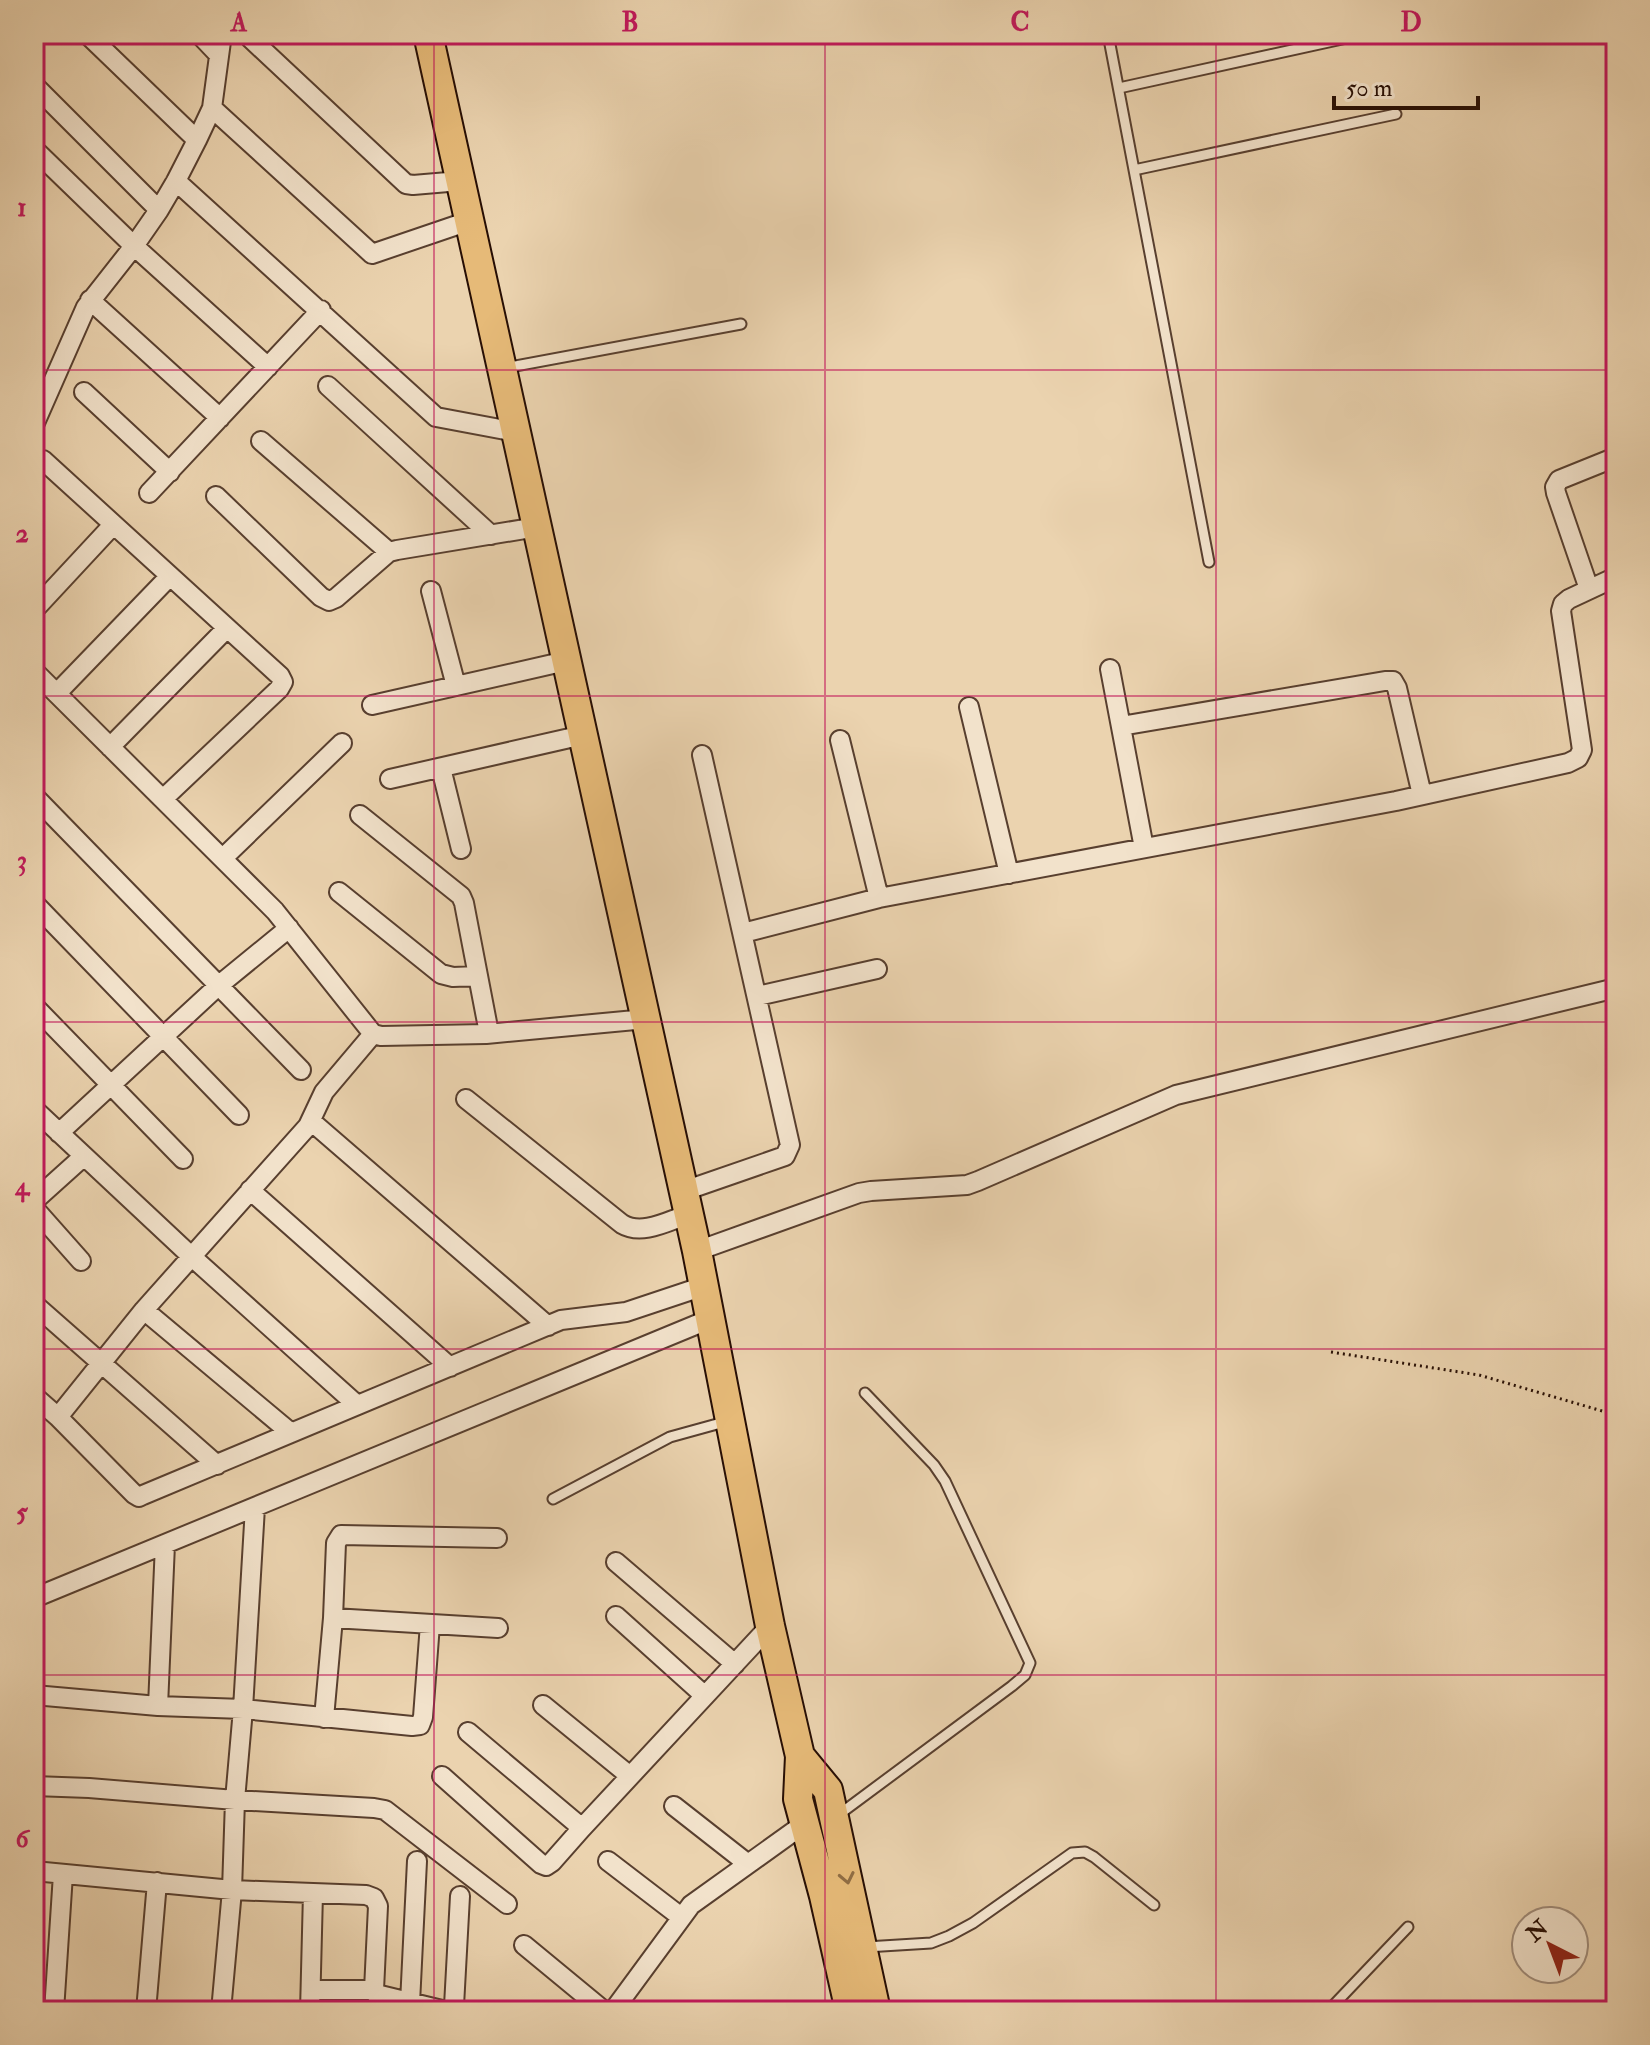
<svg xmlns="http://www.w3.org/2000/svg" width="1650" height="2045" font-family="'IM FELL Double Pica',serif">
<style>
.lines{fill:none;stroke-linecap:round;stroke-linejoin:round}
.lane-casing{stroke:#583f2f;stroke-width:13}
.street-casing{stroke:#583f2f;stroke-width:22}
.primary-casing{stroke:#270e04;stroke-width:32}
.path{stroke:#270e04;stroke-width:3;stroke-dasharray:2 4;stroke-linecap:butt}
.lane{stroke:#f2e2cb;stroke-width:9}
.street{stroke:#f2e2cb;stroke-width:18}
.primary{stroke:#e6ba78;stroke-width:28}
.oneway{stroke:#906d44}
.grid{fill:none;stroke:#c2185b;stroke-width:2;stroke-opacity:0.55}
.neatline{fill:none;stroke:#c2185b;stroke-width:3}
.grid-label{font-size:26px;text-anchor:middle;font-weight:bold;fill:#c2185b}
</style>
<rect width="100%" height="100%" fill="#ebd3af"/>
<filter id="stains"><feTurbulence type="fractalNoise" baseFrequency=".0025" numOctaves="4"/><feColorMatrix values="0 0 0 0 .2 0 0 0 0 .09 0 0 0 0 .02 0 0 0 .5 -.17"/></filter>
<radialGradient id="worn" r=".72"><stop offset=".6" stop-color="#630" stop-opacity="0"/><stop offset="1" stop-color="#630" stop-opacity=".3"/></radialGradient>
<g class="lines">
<!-- lane casing -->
<g class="lane-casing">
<path id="lane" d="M1108,34L1209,562
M1119,88L1365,34
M1134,170L1396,114
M505,368L741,324
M553,1499L670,1437L728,1421
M837,1816L1012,1686L1025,1675L1030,1663L945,1481L934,1465L865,1393
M866,1947L931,1943L949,1936L973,1923L1072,1853L1085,1852L1094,1857L1154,1905
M1328,2011L1408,1927"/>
</g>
<!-- street casing -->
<g class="street-casing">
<path id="street" d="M87,34L197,140
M199,34L219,55
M250,38L406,184L413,185L460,181
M34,85L159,210
M212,108L372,254L469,221
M38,153L134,246L268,367
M176,181L436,417L516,432
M90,300L220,418
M328,386L491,535
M84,392L170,472
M34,425L86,307L134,246L159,210L176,181L197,140L212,108L222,34
M261,441L389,552
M43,460L280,676L283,682L279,689L163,799
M149,493L321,310
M216,496L321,597L329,601L336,598L389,552L397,550L537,527
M1589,589L1556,493L1555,487L1559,480L1616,457
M431,591L456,686
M34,610L113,525
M1110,669L1144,848
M34,671L275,911L373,1034L381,1036L486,1034L646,1019
M57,693L169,577
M372,705L566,661
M969,707L1009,874
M1121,726L1385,681H1393L1397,688L1422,795
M840,740L879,898
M110,747L227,628
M441,768L461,849
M390,779L583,735
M34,796L301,1070
M360,815L461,896L464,903L489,1033
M223,858L342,743
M339,892L441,974L453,977L478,976
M34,903L239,1115
M743,933L879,898L1396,801L1568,763L1578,758L1582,750L1561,611L1563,604L1569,599L1616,577
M758,996L877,969
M34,1006L183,1159
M373,1034L324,1092L308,1126L144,1310L58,1417L134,1494L139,1497L143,1495L561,1320L626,1312L704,1286
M466,1099L622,1224C642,1236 668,1221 689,1214
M34,1109L191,1256L357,1405
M311,1121L548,1326
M59,1133L218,986L289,928
M250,1190L450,1367
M684,1191L785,1156L790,1145L702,755
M34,1201L84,1156
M34,1208L81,1261
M697,1251L859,1193L871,1191L967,1185L978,1181L1176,1095L1616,988
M34,1304L217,1465
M144,1310L291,1433
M34,1396L58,1417
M616,1562L735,1664
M34,1598L710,1319
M616,1616L705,1696
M333,1618L498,1628
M34,1695L158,1706L243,1709L412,1726L420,1725L423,1717L430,1624
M543,1705L630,1776
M158,1706L165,1544
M324,1718L333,1618L336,1543L341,1535L497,1538
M468,1732L582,1828
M442,1776L541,1864L546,1866L552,1862L582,1828L770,1626
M34,1786L89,1788L235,1800L374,1808L385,1810L507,1904
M674,1806L748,1864
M608,1861L681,1917
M34,1871L232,1890L366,1895L374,1898L378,1906L374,1990L376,1994L446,2011L451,2010L454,2006L460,1896
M524,1945L604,2011
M311,1990H374
M410,2003L417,1861
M54,2011L63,1874
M146,2011L157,1882
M221,2011L232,1890L235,1800L243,1709L255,1507
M310,2011L313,1893
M613,2011L691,1905L804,1824"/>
</g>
<!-- primary casing -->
<g class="primary-casing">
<path id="primary" d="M428,34L697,1251L770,1626L800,1756L798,1799L824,1896L850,2011
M800,1756L828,1790L876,2011"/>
</g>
<!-- path -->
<path class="path" d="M1331,1352L1479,1375L1616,1415"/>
<!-- lane -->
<use href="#lane" class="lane"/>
<!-- street -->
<use href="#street" class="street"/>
<!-- primary -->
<use href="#primary" class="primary"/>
</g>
<!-- one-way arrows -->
<defs><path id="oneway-chevron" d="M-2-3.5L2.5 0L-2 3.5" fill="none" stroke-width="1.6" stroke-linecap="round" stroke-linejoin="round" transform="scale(2)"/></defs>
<use class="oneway" href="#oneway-chevron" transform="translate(847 1878) rotate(78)"/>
<!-- grid -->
<path class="grid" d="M434,34V2011M825,34V2011M1216,34V2011M34,370H1616M34,696H1616M34,1022H1616M34,1349H1616M34,1675H1616"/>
<!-- margin -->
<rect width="1650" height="2045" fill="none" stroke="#ebd3af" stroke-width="88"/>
<!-- north arrow -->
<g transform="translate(1550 1945) rotate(318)"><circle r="38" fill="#f2e2cb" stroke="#a18d7b" stroke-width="2"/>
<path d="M0-6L14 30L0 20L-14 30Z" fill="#8f2418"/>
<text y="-12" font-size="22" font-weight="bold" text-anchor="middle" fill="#270e04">N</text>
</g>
<!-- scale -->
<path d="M1334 96v12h144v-12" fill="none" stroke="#270e04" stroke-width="4"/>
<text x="1346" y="96" font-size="24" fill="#270e04" stroke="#f2e2cb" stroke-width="6" paint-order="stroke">50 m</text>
<rect x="44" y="44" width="1562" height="1957" class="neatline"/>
<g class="grid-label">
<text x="239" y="31">A</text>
<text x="630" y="31">B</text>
<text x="1020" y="31">C</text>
<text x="1411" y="31">D</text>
<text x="22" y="216">1</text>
<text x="22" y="542">2</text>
<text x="22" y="869">3</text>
<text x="22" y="1195">4</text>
<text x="22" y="1521">5</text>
<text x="22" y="1847">6</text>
</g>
<rect width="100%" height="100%" filter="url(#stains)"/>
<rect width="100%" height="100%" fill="url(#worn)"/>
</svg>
